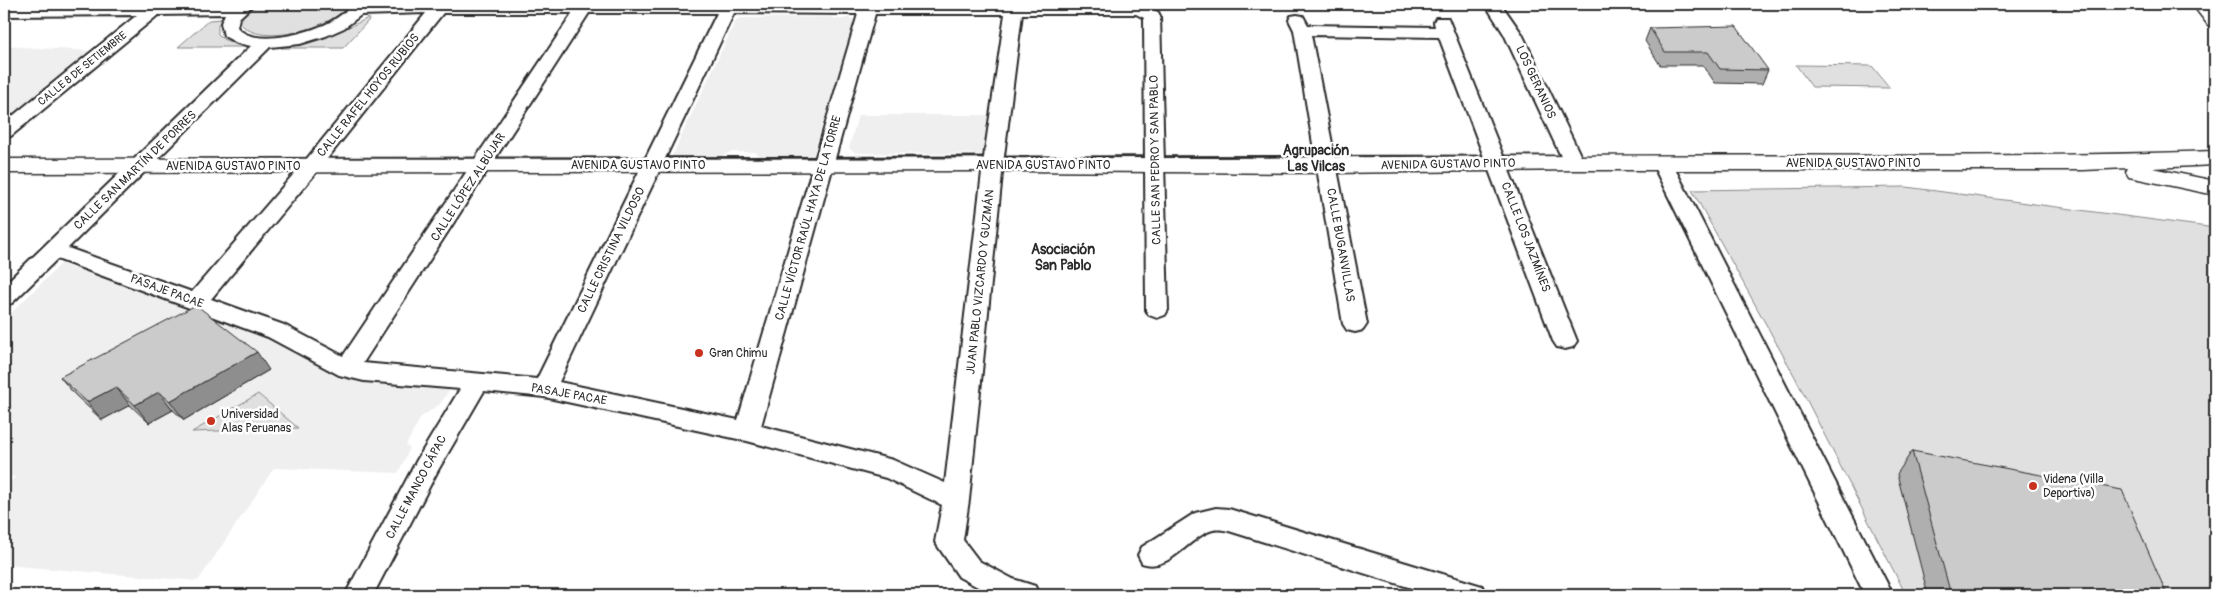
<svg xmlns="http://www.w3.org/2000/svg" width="2219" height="599" font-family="Pangolin,sans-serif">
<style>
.built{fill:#efefef}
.green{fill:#e0e0e0;stroke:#868686}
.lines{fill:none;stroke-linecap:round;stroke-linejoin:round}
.minor-casing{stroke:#2b2b2b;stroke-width:4}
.secondary-casing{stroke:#2b2b2b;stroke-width:3}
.minor{fill:#fff;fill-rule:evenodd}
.secondary{fill:#fff;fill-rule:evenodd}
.wall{fill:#afafaf;stroke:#2b2b2b}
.shaded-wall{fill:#8e8e8e;stroke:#2b2b2b}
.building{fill:#cbcbcb;stroke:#2b2b2b}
.poi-dot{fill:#c8321e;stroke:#fff;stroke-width:2}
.labels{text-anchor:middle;stroke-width:5;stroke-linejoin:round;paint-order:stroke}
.far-street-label{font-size:11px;fill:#2b2b2b;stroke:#fff}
.street-label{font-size:12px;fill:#2b2b2b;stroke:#fff}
.poi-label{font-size:12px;fill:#2b2b2b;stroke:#fff;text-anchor:start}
.neighbourhood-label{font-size:14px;font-weight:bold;fill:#2b2b2b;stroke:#fff}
</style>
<rect width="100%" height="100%" fill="#fff"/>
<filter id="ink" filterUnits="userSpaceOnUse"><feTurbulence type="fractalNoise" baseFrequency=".02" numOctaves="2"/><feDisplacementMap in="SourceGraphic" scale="10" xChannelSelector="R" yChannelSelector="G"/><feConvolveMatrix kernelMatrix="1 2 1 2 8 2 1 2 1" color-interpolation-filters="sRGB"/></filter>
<g filter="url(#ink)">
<!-- built -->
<path class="built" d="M833,17L835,19H844L848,17L855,20L813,155L760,156L755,152H730L722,156H672L736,20L741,18Z
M4,46L93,51L4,124Z
M858,115H992L987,151L981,154L855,153L849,148Z
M61,264L269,335L334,372L453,385L440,404L421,417L406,445L410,448L398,473L274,468L198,581L4,565V489L15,477L4,475V320Z"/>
<!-- green -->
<path class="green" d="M256,4H349C335,28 260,48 241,24L242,17Z
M368,18L369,20L343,48H281C312,41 339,33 368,18Z
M222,19L218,25V34L223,39L243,47H178L209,20Z
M1796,65L1872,66L1890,88L1812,87Z
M1906,187L2215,228V595H1906L1795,377L1692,190Z
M258,394L298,428L192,432Z"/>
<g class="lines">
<!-- minor casing -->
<g class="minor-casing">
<path id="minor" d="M151,4H254L239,18L237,27C254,49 313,32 332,21C340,16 347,11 353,4H1139L1158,12L1160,16L1168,310L1165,315L1157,318L1149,315L1146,310L1144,18L1136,14H1022L1003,164L969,500L963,540L979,561L1013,579L1035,586L1039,595H993L959,577L935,542L942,505L886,478L747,441L544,397L484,391L437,472L373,595H345L417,460L460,389L364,381L339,375L268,337L57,259L12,303L4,305V285L251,46L237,43L224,36L221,23L225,14L158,15L11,136L4,138V123L137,15L4,16V6ZM426,13L305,161L192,292L68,248L270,47L300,44L326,36L344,28L361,15ZM443,13H573L343,356L284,325L211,299L319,169ZM589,13H717L537,379L363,363ZM734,13L858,14L738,420L559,382ZM875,14H1005L983,164L945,483L893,460L761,426Z
M1485,4H1501L1522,34L1584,163L1581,167L1574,169L1567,167L1564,163L1504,34Z
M1297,15L1303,16L1308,25L1435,27L1434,22L1436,18H1448L1577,341L1573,347L1565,349L1557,347L1553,341L1439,37L1311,35L1367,324L1363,330L1355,332L1347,330L1343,324L1294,30L1289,20L1291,16Z
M1662,157L1669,159L1672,163L1893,595H1865L1652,163L1655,159Z
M1216,508L1229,509L1472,583L1482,586L1486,595H1434L1229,531C1224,530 1218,529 1213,530C1189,536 1170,573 1142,563L1138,555L1142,547L1195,513Z"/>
</g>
<!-- secondary casing -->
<g class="secondary-casing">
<path id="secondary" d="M2192,4H2212L2215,8V27L2208,25Z
M2215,151V165L2152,168L2215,181V195L2129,177L2126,172L2128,168L2083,170H1574L1328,173L993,171L4,173V159C526,158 1048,160 1571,156C1785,154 2000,159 2215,151Z"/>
</g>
<!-- minor -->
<use href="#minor" class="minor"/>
<!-- secondary -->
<use href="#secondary" class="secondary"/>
</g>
<!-- wall -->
<path class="wall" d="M1650,28L1768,70L1762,84L1715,83L1703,65H1660L1645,41Z
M269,370L184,420L173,410L149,423L130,405L102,420L75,395L60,377Z
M1912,451L2167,595H1928L1897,474Z"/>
<!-- shaded-wall -->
<path class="shaded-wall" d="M257,352L269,370L184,420L170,401Z
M116,387L130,405L102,420L87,402Z
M159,392L173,410L149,423L135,405Z"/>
<!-- building -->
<path class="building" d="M1736,26L1768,70L1720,69L1708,52H1665L1650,28Z
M196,305L257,352L170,401L159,392L135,405L116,387L87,402L60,377Z
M1912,451L2122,490L2167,595H1951Z"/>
</g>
<!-- markers -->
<g class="poi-dot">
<circle cx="699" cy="353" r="5"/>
<circle cx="211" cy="421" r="5"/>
<circle cx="2033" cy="486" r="5"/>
</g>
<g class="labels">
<!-- far-street labels -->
<g class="far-street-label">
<text transform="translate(82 68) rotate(-39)" y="4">CALLE 8 DE SETIEMBRE</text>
</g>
<!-- street labels -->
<g class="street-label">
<text transform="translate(1536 82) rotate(65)" y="4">LOS GERANIOS</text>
<text transform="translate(368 95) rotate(-51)" y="4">CALLE RAFEL HOYOS RUBIOS</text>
<text transform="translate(1155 160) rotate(-91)" y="4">CALLE SAN PEDRO Y SAN PABLO</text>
<text x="1853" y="167">AVENIDA GUSTAVO PINTO</text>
<text transform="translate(1448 164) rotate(-1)" y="4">AVENIDA GUSTAVO PINTO</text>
<text x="638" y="169">AVENIDA GUSTAVO PINTO</text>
<text x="1043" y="169">AVENIDA GUSTAVO PINTO</text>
<text x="233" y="170">AVENIDA GUSTAVO PINTO</text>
<text transform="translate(135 170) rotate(-44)" y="4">CALLE SAN MARTÍN DE PORRES</text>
<text transform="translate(468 187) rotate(-57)" y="4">CALLE LÓPEZ ALBÚJAR</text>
<text transform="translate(808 218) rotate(-74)" y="4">CALLE VÍCTOR RAÚL HAYA DE LA TORRE</text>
<text transform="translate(1526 237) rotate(69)" y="4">CALLE LOS JAZMÍNES</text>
<text transform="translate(1341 245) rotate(80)" y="4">CALLE BUGANVILLAS</text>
<text transform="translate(611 250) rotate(-64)" y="4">CALLE CRISTINA VILDOSO</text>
<text transform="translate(980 282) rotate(-84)" y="4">JUAN PABLO VIZCARDO Y GUZMÁN</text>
<text transform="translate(167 291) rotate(20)" y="4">PASAJE PACAE</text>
<text transform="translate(569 394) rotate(10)" y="4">PASAJE PACAE</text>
<text transform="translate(416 487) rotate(-62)" y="4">CALLE MANCO CÁPAC</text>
</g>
<!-- poi labels -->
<g class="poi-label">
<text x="709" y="357">Gran Chimu</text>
<text x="221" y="418">Universidad<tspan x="221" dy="14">Alas Peruanas</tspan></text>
<text x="2043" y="483">Videna (Villa<tspan x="2043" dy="14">Deportiva)</tspan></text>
</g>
<!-- neighbourhood labels -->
<g class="neighbourhood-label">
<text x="1316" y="155">Agrupación<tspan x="1316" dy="16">Las Vilcas</tspan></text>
<text x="1063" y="254">Asociación<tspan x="1063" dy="16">San Pablo</tspan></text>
</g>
</g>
<!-- margin -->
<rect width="2219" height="599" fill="none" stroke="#fff" stroke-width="20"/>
<rect x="10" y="10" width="2199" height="579" fill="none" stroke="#2b2b2b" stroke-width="2" filter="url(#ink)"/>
</svg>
